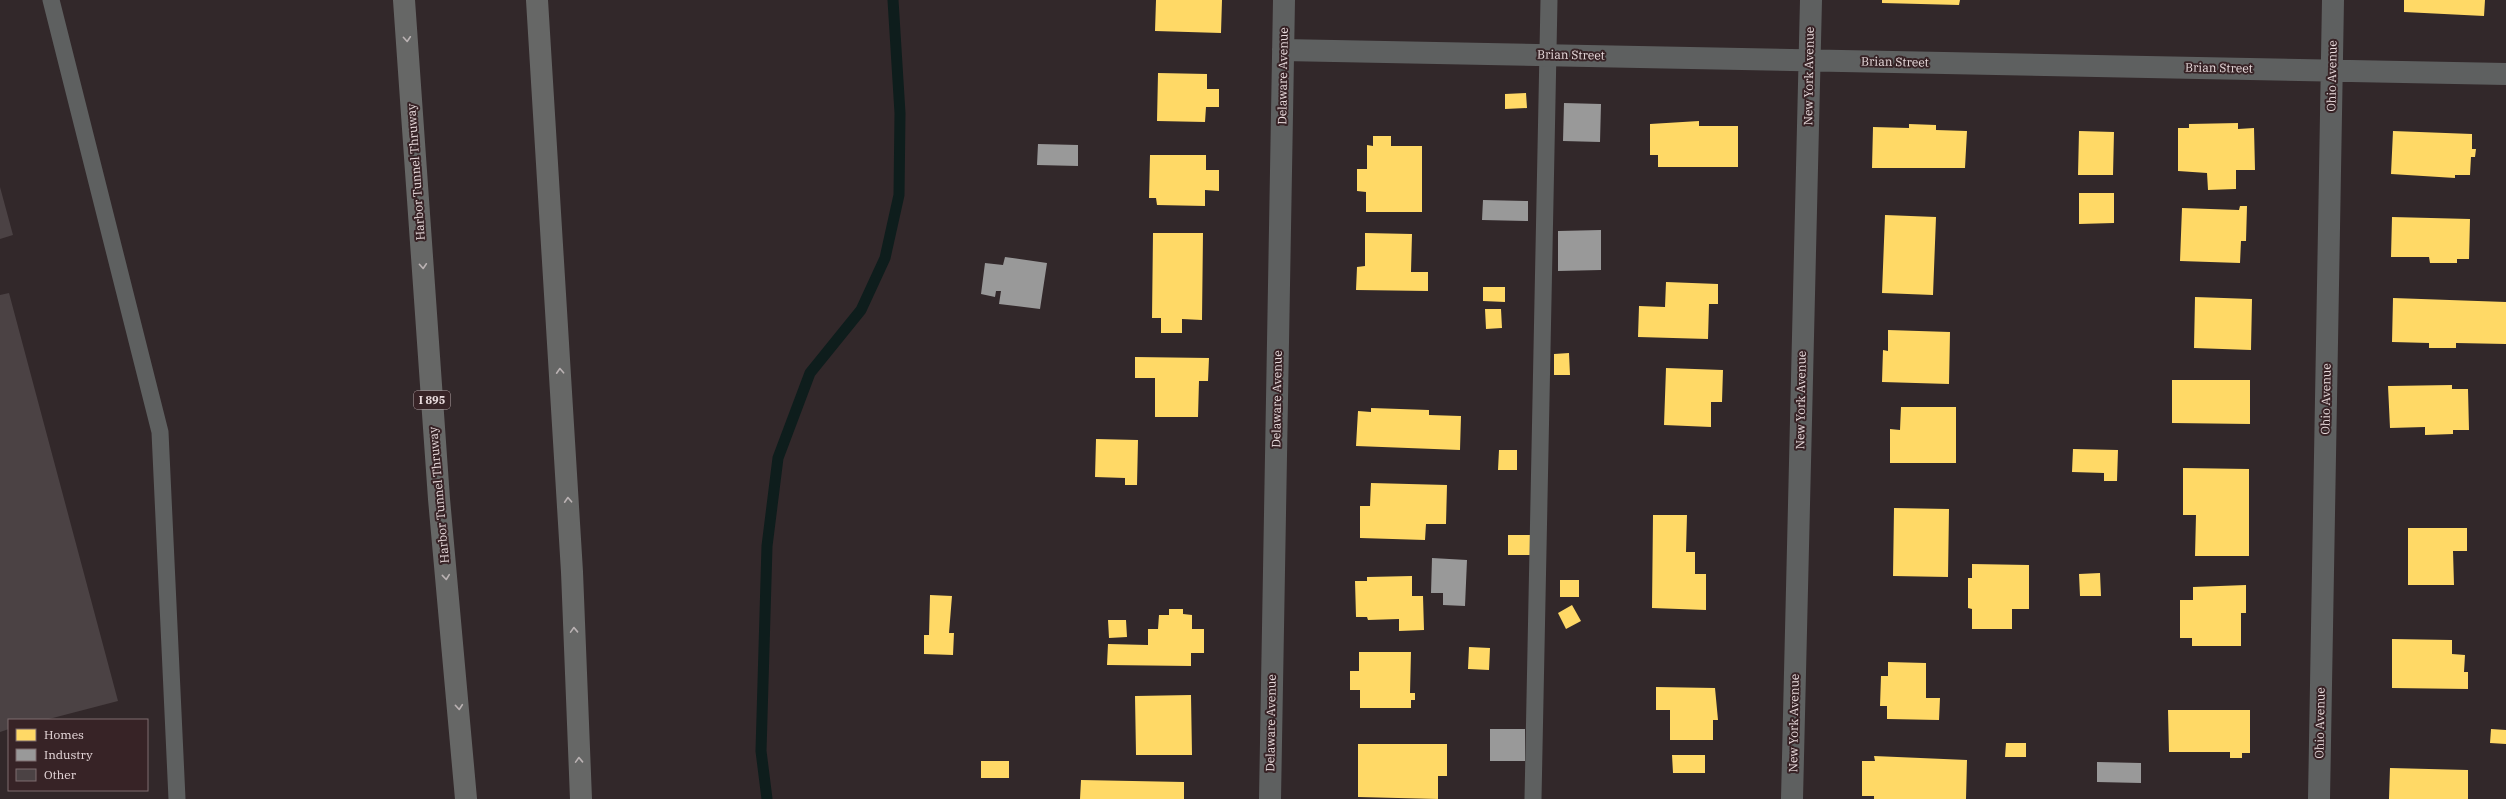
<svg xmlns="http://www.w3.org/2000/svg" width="2506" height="799" font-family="'IBM Plex Serif',serif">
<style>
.homes{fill:#ffd966}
.industry{fill:#999}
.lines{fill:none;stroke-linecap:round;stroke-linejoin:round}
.stream{stroke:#0e1d1c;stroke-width:11}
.building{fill:#4b4244}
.lane{stroke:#5e6060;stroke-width:17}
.street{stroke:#5e6060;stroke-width:22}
.highway{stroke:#666766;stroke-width:22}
.oneway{stroke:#bab2b3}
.labels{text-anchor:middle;stroke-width:4;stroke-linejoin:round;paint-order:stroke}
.shield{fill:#372326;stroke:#b3a3a5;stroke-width:1}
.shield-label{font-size:11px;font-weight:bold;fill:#e8dadc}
.street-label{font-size:12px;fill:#e8dadc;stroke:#372326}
</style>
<rect width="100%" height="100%" fill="#32282a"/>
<!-- homes -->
<path class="homes" d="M1156,0H1222L1221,33L1155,31Z
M1882,0H1960L1959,5L1882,3Z
M2404,0H2485L2484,16L2404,12Z
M1158,73L1207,74V89H1219V107H1206L1205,122L1157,121Z
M1526,93L1527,108L1505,109V94Z
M1699,121V126H1738V167H1658V155H1650V124Z
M2238,123V129L2254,128L2255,170H2236V189L2208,190L2207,173L2178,171V128H2189V124Z
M1909,124L1936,125V130L1967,131L1965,168H1872L1873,127L1909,128Z
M2079,131L2114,132L2113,175H2078Z
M2393,131L2472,134V149H2476L2475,157H2471L2470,175H2455V178L2391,174Z
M1373,136H1391V146H1422V212H1366V192L1357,191V169H1367V145L1373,146Z
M1150,155H1206V170H1219V191L1205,190V206L1157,205L1156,198H1149Z
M2079,193H2114V223L2079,224Z
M2240,206H2247L2246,241H2241L2240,263L2180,261L2182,208L2239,210Z
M1885,215L1936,217L1933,295L1882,293Z
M2392,217L2470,219L2469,259H2457V263H2430L2429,257H2391Z
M1153,233H1203L1202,320L1182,319V333H1161V318H1152Z
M1365,233L1412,234L1411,272H1428V291L1356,290L1357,267L1365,266Z
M1666,282L1718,284V304H1709L1708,339L1638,337L1639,306L1665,307Z
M1483,287H1505V302L1483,301Z
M2195,297L2252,299L2251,350L2194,348Z
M2393,298L2506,302V344L2456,343V348H2429V343L2392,342Z
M1485,309H1501L1502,328L1486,329Z
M1888,330L1950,332L1949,384L1882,382L1883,350L1888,351Z
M1569,353L1570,375H1554V354Z
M1135,357L1209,358L1208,381H1199L1198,417H1155V378H1135Z
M1666,368L1723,370L1722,402H1711V427L1664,425Z
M2172,380H2250V424L2172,423Z
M2452,385V389H2468L2469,430H2453V434L2425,435V427L2390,428L2388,386Z
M1901,407H1956V463H1890V429L1900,430Z
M1371,408L1429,410V415L1461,416L1460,450L1356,446L1358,411L1371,412Z
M1096,439L1138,440L1137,485H1125V478L1095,477Z
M2073,449L2118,450L2117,481H2104V473L2072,472Z
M1499,450H1517V470H1498Z
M2183,468L2249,469V556H2195L2196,515H2183Z
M1371,483L1447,485L1446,524H1426L1425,540L1360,538V506H1370Z
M1894,508L1949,509L1948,577L1893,576Z
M1653,515H1687L1686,552H1695V574H1706V610L1652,608Z
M2408,528H2467V551H2453L2454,585H2408Z
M1508,535H1530V555H1508Z
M1972,564L2029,565V609H2012V629H1972V609L1968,608V578H1972Z
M2100,573L2101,596H2080L2079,574Z
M1412,576V596H1423L1424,630L1399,631V619L1368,620L1367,617H1356L1355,581H1367V577Z
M1560,580H1579V597H1560Z
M2246,585V613H2241V646H2192V638H2180V600H2193V587Z
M930,595L952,596L949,633H954L953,655L924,654V635H929Z
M1572,605L1581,621L1566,629L1558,613Z
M1169,609H1183V614L1192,615V629H1204V653H1191V666L1107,665L1108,644L1148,645V629H1158L1159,615H1169Z
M1108,620H1126L1127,637L1109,638Z
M2392,639L2452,640V654L2465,655L2464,672H2468V689L2392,688Z
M1469,647L1490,648L1489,670L1468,669Z
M1359,652H1411L1410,693H1415V700H1411V708H1360V690H1350V671H1359Z
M1888,662L1926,663V698H1940L1939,720L1887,719V706H1880L1881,676H1888Z
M1656,687L1715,688L1718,720H1713V740H1670V710H1656Z
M1191,695L1192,755H1136L1135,696Z
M2168,710H2250V753H2242V758H2230V752H2169Z
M2491,729L2506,730V744L2490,743Z
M2006,743H2026V757H2005Z
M1358,744H1447V776H1438V799L1358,797Z
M1672,755H1705V773H1673Z
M1874,756L1967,760L1966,799H1874V796H1862V761H1875Z
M981,761H1009V778H981Z
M2390,768L2468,770V799H2389Z
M1081,780L1184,782V799H1080Z"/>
<!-- industry -->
<path class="industry" d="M1564,103L1601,104L1600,142L1563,141Z
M1038,144L1078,145V166L1037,165Z
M1483,200L1528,201V221L1482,220Z
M1601,230V270L1558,271V231Z
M1005,257L1047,263L1040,309L999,304L1001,291H996L995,297L981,294L985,263L1003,265Z
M1432,558L1467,560L1465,606L1443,605V593H1431Z
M1490,729H1525V761H1490Z
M2097,762L2141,763V783L2097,782Z"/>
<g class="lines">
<!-- stream -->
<path class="stream" d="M767,799L761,751L767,546L778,458L810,373L861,310L885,258L899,195L900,113L893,0"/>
</g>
<!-- building -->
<path class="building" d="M0,187L13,235L0,239Z
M9,293L118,701L45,720H9V729L0,732V295Z"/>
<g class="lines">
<!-- lane -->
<path class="lane" d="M51,0L160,432L177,799
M1533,799L1549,0"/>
<!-- street -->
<path class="street" d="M1283,50L2506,74
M1270,799L1284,0
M1792,799L1811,0
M2319,799L2333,0"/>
<!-- highway -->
<path class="highway" d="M404,0L439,499L466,799
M537,0L572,572L581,799"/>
</g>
<!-- one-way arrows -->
<defs><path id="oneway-chevron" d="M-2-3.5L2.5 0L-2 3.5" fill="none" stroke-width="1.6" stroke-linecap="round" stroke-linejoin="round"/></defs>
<g class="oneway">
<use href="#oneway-chevron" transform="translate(407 39) rotate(86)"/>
<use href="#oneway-chevron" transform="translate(423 266) rotate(86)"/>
<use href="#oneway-chevron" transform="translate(560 371) rotate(-93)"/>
<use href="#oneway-chevron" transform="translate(568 500) rotate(-93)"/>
<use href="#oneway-chevron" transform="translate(446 577) rotate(84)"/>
<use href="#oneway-chevron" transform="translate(574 630) rotate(-92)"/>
<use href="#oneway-chevron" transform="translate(459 707) rotate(85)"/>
<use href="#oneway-chevron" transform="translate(579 760) rotate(-92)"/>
</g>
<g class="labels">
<!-- shield labels -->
<rect class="shield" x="414" y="391" width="36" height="18" rx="3"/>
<g class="shield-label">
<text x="432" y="404">I 895</text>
</g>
<!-- street labels -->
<g class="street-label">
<text transform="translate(1571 55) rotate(1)" y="4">Brian Street</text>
<text transform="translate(1895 62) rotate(1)" y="4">Brian Street</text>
<text transform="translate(2219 68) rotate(1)" y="4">Brian Street</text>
<text transform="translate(1283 76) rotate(-89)" y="4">Delaware Avenue</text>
<text transform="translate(1809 76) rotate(-89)" y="4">New York Avenue</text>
<text transform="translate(2332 76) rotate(-89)" y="4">Ohio Avenue</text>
<text transform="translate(416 172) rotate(-94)" y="4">Harbor Tunnel Thruway</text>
<text transform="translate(1277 399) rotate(-89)" y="4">Delaware Avenue</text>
<text transform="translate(2326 399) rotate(-89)" y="4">Ohio Avenue</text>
<text transform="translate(1801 400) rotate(-89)" y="4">New York Avenue</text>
<text transform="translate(439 495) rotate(-95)" y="4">Harbor Tunnel Thruway</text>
<text transform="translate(1271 723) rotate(-89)" y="4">Delaware Avenue</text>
<text transform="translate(1794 723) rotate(-89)" y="4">New York Avenue</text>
<text transform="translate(2320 723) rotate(-89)" y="4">Ohio Avenue</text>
</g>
</g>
<!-- legend -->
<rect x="8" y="719" width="140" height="72" fill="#372326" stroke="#7e6c6f"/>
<rect x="16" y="729" width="20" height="12" fill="#ffd966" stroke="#7e6c6f"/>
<text x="44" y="739" font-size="12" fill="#e8dadc">Homes</text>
<rect x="16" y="749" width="20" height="12" fill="#999999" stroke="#7e6c6f"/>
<text x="44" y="759" font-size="12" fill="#e8dadc">Industry</text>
<rect x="16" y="769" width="20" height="12" fill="#4b4244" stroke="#7e6c6f"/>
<text x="44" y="779" font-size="12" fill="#e8dadc">Other</text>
</svg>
